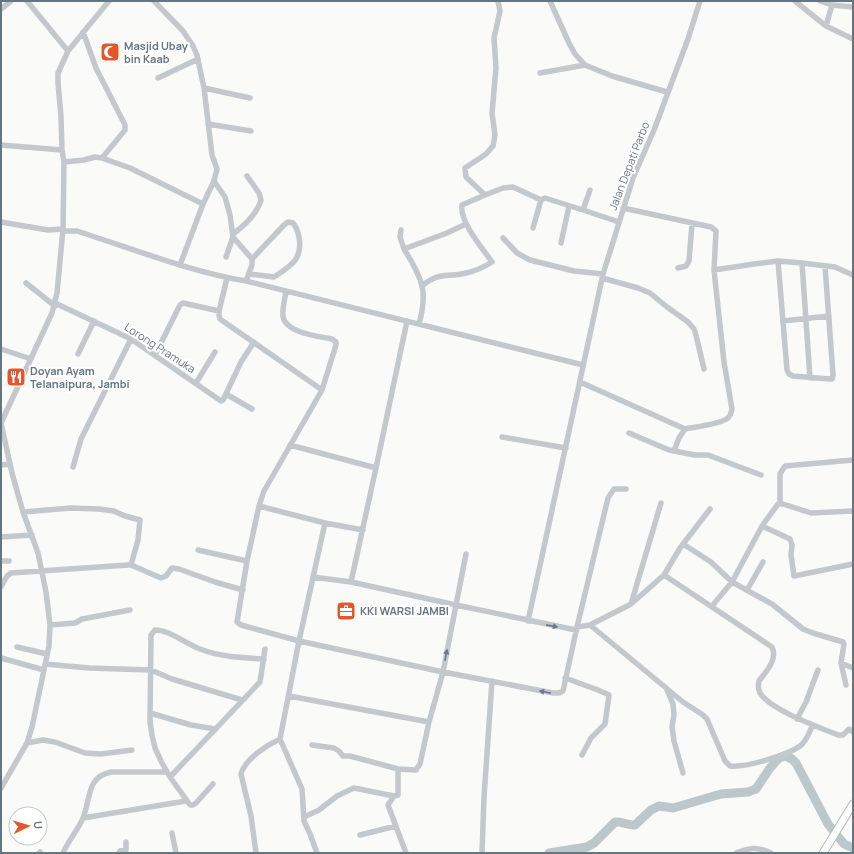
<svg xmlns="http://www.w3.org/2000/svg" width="854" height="854" font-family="Manrope,sans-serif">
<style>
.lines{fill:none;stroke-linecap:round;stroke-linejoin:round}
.river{stroke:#bbc7cb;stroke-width:9}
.major-casing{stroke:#b5babe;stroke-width:9}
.minor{stroke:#c3c8cc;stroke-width:5.5}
.major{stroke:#fff;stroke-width:7}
.oneway{fill:#6a7a87}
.labels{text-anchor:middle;stroke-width:4;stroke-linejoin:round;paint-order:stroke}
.poi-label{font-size:11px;font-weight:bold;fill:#657683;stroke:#fff;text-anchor:start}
.street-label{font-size:11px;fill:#657683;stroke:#fff}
</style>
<rect width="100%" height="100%" fill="#fafaf8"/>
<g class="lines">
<!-- river -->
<path class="river" d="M549,853L587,847L594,843L615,822C618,821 629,825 635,825L651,810L659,806L673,808L721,794L748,792L756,789L770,768L779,758L785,756L792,759L796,763L828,824L844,844L853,848"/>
<!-- major casing -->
<g class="major-casing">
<path id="major" d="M823,853L853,804"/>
</g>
<!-- minor -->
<path class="minor" d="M27,1L68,51
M154,1L183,31L193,46L197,55L204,88L212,155L217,169L214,181L225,197L230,215L233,237L252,259V265L246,281
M498,1L500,11L494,38L496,68L492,113L495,135L493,146L486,154L465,168L466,177L485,195L503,188L513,187L541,200
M550,1L569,43L575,54L585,65L612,76L667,92
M795,1L826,26L853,39
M820,1L832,5L853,7
M1,9L11,1
M826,26L832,5
M83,32L96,68L125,125V130L102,158
M540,73L585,65
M158,78L198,59
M204,88L250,98
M208,124L251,131
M1,145L62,150
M64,162L84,160L95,157L102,158L130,168L203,204
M623,208L711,227L716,231L714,270L724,362L732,409C731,413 731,415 728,418C721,424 695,427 685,429L679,438L674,451
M583,210L590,190
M1,222L48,230L63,229
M533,228L541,200L545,198L583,210L619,222
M401,230L400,237L404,249
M63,231H77L89,235C141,252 193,272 246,281L583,365
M233,234C244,226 257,214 261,200L259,193L247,176
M503,238L517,253L530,260L574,271L603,274
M561,243L569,206
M226,257L233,237
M778,261L787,370L789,374L793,376L830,379H832L833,375L825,266
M802,263L810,378
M180,265L203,204L214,181
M678,268L686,266L689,261L692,224
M714,270L754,264L778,261L802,263L835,267L853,275
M249,274L274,277C291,266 303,259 299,237C298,232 297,228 293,223L288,222L284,225L252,259
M227,278L219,311V315L220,319L322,390
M602,278L638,288L650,293L667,307L688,322L694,329L696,335L704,369
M26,283L55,306
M422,286C440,271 446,278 466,273C476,271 484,267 492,262C483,249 459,221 462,205L485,195
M286,291C285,299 282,309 283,316C285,333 318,336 332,339L336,342V345L322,390L264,491L259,506L247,561L237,622L241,625L299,641L443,672L429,722L420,764L416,770L398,769L350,756H343L339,751L334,748L312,745
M55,303L131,339L221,401L223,400L241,362L254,342
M407,321L376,468L351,582L456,605L466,554
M783,321L829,316
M419,324C422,313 425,298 422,286C419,273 411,260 404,249L447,233L466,224
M1,349L31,359
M78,354L94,321
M155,355L180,305L183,303L219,311
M580,382L685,429
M196,383L215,352
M226,394L252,409
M629,433L669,450L695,455H708L761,475
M502,437L566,448
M290,445L376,468
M1,465L10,464
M73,467L81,439L131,339
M780,503V474L785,466L853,460
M259,506L325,523L363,530
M23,512L71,508L99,509L114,511L125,516L140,520L138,540L131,565
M762,526L790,539L792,545L791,555L794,576L853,564
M1,537L32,535
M683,544L711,562L732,582L772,604L803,629L813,633L843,642L844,644L841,663L846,685
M198,550L247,561
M1,561H9
M664,575L680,548L710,509
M313,577L351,582
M1,587L7,576L11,573L128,565H131L161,578L166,576L172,568L179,569L215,582L243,590
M747,590L763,562
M631,604L661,503
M712,606L732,582L762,526L778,504H783L811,513L853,511
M528,621L603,274L633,178L654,130L688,39L700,1
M50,625L75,623L82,619L130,610
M590,625L683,702L703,715L707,719L725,761L730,766C745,768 788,755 800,746C807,741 809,732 813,725
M577,627L590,625L631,604L664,575L772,647C778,659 766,672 759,681C758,685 758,689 760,693C771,710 818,727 838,735H843L849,729L853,732
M576,630L456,605L443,672L553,693H559L563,691L577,627L608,498L614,489H626
M17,647L47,654
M1,658L44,670
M841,663L853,668
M45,664L89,668L151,670L172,679L242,700
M565,678L598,690L609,695L605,724L591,738L582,755
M667,690L673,704L674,715L672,727L674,741L683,773
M289,696L429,722
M150,713L191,725L215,729
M797,719L806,702L818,670
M27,743L43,740L55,742L85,753L101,754L132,750
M170,777L260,682L265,649
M213,784L196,803L193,805H190L170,777L162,763L155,748L152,735L150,722L151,635L155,630C170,630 186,644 200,649C220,657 243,658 264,659
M1,788L27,743L32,727L49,646L50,625L46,592L38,553L23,512L12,473L1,423L52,313L57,293L63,229L64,162L62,150L61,116L58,83V73L68,51L109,1
M394,796L388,805L406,853
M304,817L319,810L337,796L354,788L394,796L398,795V769
M83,818L186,801
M172,833L176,853
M360,835L396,826
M39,853L40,852
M63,853C68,841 78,830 83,818C91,799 86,777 111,772H167
M119,853L120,851L126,850V842
M256,853L251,816L241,774C245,759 267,745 280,739
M317,853L310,834L304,821L302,789L280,739L299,641L325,523
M482,853L484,797L492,681
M736,853C750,848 756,846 771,853"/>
<!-- major -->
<use href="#major" class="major"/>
</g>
<!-- one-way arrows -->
<defs><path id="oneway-solid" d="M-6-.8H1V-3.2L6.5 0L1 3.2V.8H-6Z"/></defs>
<g class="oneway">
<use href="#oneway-solid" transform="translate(552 626) rotate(11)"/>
<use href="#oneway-solid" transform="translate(446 655) rotate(-79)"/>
<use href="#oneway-solid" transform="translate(545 692) rotate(-169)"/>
</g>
<!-- icons -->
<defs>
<g id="mosque-square" transform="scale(1)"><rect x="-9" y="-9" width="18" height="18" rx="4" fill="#e4572e" stroke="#fff"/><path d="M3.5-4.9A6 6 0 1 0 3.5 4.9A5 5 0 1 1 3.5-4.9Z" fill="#fff"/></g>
<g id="restaurant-square" transform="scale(1)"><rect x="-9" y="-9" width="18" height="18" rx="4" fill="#e4572e" stroke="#fff"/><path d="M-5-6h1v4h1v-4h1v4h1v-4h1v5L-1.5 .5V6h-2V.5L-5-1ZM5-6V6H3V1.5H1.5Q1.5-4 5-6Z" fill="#fff"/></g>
<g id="office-square" transform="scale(1)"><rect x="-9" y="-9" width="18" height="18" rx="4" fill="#e4572e" stroke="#fff"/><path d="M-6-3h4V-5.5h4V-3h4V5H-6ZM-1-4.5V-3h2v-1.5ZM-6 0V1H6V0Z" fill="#fff"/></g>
</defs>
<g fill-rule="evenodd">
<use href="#mosque-square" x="110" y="52"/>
<use href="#restaurant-square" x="16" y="377"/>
<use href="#office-square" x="346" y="611"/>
</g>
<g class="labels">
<!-- poi labels -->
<g class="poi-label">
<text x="124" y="50">Masjid Ubay<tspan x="124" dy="13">bin Kaab</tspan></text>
<text x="30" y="375">Doyan Ayam<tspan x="30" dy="13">Telanaipura, Jambi</tspan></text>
<text x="360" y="615">KKI WARSI JAMBI</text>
</g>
<!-- street labels -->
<g class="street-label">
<text transform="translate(629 166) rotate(-69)" y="4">Jalan Depati Parbo</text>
<text transform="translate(160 348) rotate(33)" y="4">Lorong Pramuka</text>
</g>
</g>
<!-- border -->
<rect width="854" height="854" fill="none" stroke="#657683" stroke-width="4"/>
<!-- north arrow -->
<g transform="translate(28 826) rotate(85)"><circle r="19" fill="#ffffff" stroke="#c1c8cd"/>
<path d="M0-3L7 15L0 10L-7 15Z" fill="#e4572e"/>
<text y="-6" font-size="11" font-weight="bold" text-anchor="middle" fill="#657683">U</text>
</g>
</svg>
